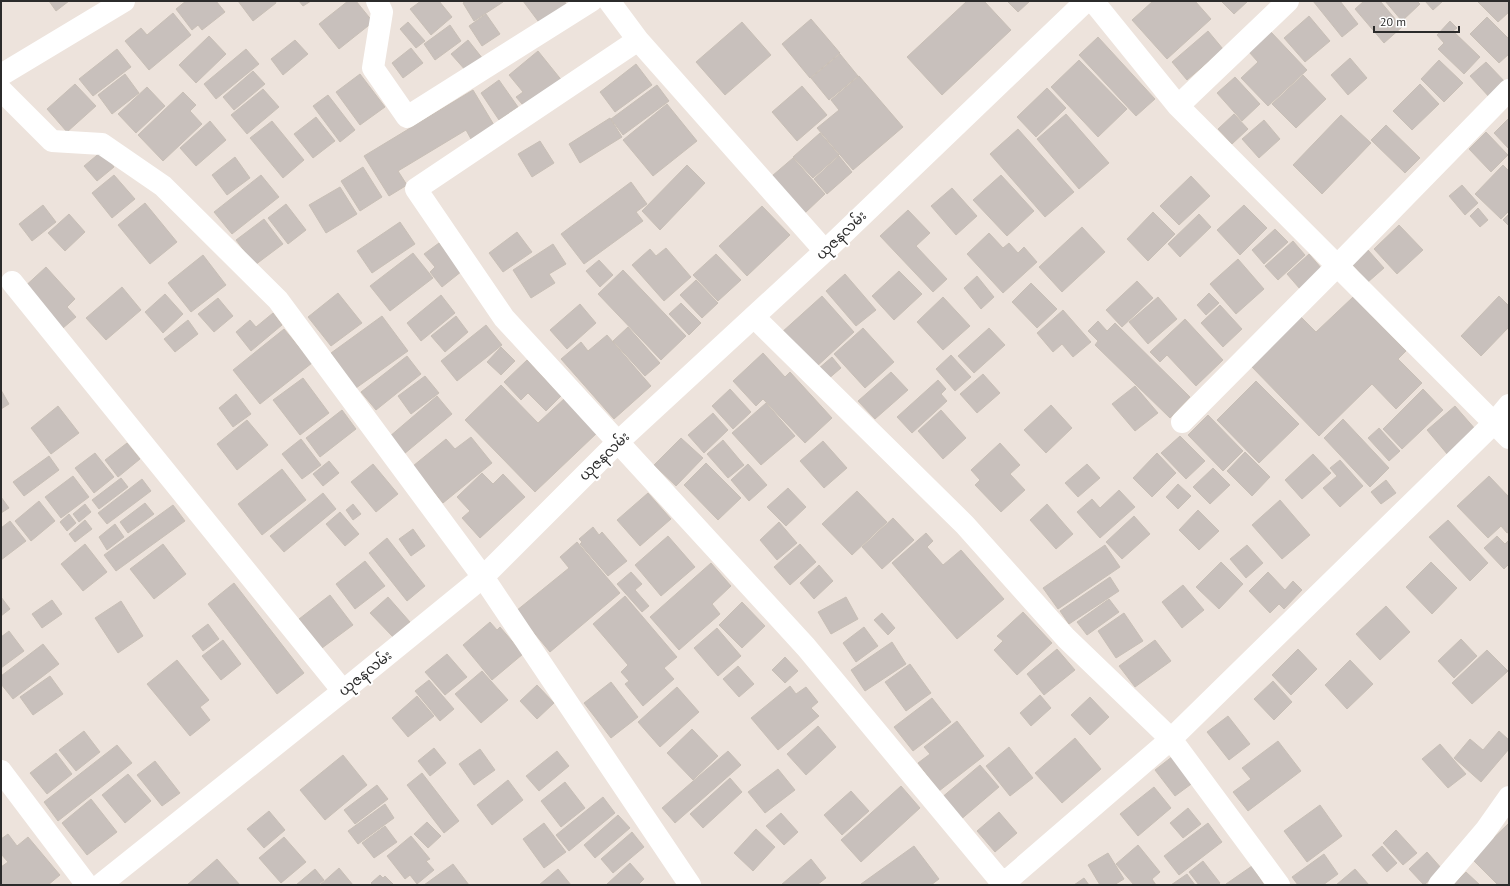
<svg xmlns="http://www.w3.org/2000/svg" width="1510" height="886" font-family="'PT Sans','Noto Sans Myanmar',sans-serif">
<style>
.building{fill:#c8c0bc;stroke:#c8bfb6}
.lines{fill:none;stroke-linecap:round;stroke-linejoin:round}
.minor{stroke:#fff;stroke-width:22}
.tertiary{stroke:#fff;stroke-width:22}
.labels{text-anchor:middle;stroke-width:4;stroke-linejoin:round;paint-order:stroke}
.street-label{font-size:14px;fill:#2b2b2b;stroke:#fff}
</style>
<rect width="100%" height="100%" fill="#ede3dc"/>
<!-- building -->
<path class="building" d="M49,1H69L56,11Z
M186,1H216L225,12L202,30L198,25L192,30L176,9Z
M238,1H275L276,3L253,21Z
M299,1H311L303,6Z
M348,1H356L373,22L339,49L319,24Z
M421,1H439L452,17L431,35L410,9Z
M466,1H503V2L474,21L463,3Z
M523,1H564L567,5L541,25Z
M967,1H984L1011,30L942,95L907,57Z
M1007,1H1030L1018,12Z
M1153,1H1195L1211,19L1167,59L1132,20Z
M1221,1H1248L1234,14Z
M1313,1H1340L1358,24L1342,37Z
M1364,1H1380L1402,27L1384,43L1355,9Z
M1385,1H1417L1420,4L1402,21Z
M1425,1H1443L1433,10Z
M1477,1H1509V12L1498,22Z
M173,13L191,35L149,70L125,41L141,28L147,35Z
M486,14L500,34L482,46L469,26Z
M1309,16L1330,41L1305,62L1284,38Z
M1487,17L1509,39V54L1499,63L1470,34Z
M811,19L840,53L810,78L782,44Z
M1450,21L1457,28L1453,31L1480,57L1464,74L1438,49L1444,43L1437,35Z
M408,22L425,41L416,48L400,29Z
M742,22L771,55L725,95L696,62Z
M450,25L461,41L435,60L424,44Z
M1208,31L1223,49L1187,80L1172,62Z
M1271,32L1307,70L1268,106L1241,78L1258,62L1249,52Z
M209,36L226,54L196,83L179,65Z
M1098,37L1155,99L1136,116L1079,55Z
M295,40L308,54L283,75L271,59Z
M468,40L483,59L467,72L451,54Z
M411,48L423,63L403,78L392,63Z
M117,49L131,67L93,96L79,79Z
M246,49L259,64L216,99L204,84Z
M538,51L563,82L528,111L516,97L523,92L509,75Z
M840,54L858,76L829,100L811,78Z
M1350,58L1367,78L1348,95L1331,75Z
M1079,60L1127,109L1098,137L1051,87Z
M1439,60L1463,83L1444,102L1421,79Z
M1486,62L1507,84L1491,99L1470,76Z
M636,64L652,85L615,112L600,92Z
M253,71L265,84L234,110L223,97Z
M125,74L139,93L112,114L98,95Z
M360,74L385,107L360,125L336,92Z
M1303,75L1326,99L1296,128L1272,104Z
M859,76L903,127L853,170L817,128L839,110L831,100Z
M1235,77L1260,104L1242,121L1217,93Z
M499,80L518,107L499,120L481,93Z
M75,84L96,106L67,132L47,109Z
M1420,84L1439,104L1412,130L1393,111Z
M657,85L669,101L623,135L611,119Z
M802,86L827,115L797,141L772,112Z
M147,87L165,106L136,133L118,114Z
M1047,88L1066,108L1036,137L1017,117Z
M263,89L279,107L247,134L231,115Z
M473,90L494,125L471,139L466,130L398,171L407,185L389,196L364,156Z
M183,92L196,105L190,111L202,124L163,161L138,135Z
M328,95L355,130L340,142L313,106Z
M667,104L697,141L653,176L623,140Z
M1066,114L1109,163L1079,189L1037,139Z
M1234,114L1248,129L1232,144L1218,129Z
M1341,115L1371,143L1322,194L1293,165Z
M316,117L335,141L313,158L294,134Z
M610,118L622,137L580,163L569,144Z
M1509,118V149L1494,133Z
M1264,120L1280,139L1259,158L1242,139Z
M210,121L226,140L196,166L180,148Z
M272,121L304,160L283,178L250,138Z
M1386,125L1420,158L1405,173L1371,140Z
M1018,129L1074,192L1045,217L990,154Z
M1486,132L1508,155L1491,172L1469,149Z
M820,133L839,155L813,178L793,157Z
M540,141L554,163L532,177L518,154Z
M102,151L114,167L97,181L84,166Z
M839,156L852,172L827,194L814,179Z
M235,157L250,178L227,195L212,175Z
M793,158L825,194L805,213L772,176Z
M687,165L705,183L660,230L642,211Z
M1503,165L1509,171V211L1501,219L1475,194Z
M363,167L382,197L360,211L341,181Z
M114,175L135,199L112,218L92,193Z
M261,175L279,197L232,234L214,212Z
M1001,175L1034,211L1007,236L973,200Z
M1191,176L1210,196L1179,225L1160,206Z
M631,182L647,204L636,212L643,221L584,264L561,234Z
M1462,185L1478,203L1465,215L1449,196Z
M340,187L357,214L326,233L309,205Z
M952,188L977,216L956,235L931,206Z
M145,203L177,242L150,264L118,225Z
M286,204L306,230L288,244L268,218Z
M43,205L56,222L32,241L19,224Z
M1244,205L1267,228L1240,255L1217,230Z
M762,206L790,235L747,276L719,246Z
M1478,208L1488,220L1480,227L1470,216Z
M908,210L930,233L916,246L947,279L933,292L880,236Z
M1153,212L1175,234L1148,261L1127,239Z
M69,214L85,232L65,251L48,233Z
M1199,214L1211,227L1180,257L1168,244Z
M1509,214V226L1503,220Z
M264,219L283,244L255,265L236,240Z
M400,222L415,244L372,273L357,251Z
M1399,225L1423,250L1397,274L1374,249Z
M1082,227L1105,252L1062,292L1039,267Z
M1275,229L1288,242L1264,264L1252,250Z
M517,232L532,252L503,272L489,253Z
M989,233L1003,248L1009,243L1018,253L1024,247L1037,262L1003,293L967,254Z
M1293,241L1305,255L1278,280L1265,266Z
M439,243L462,271L442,287L430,272L435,267L424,254Z
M553,244L566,264L549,274L555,283L531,298L513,270Z
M666,248L691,277L664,301L632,265L650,249L656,256Z
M1368,250L1384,268L1368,282L1352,264Z
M413,253L433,278L390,311L370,286Z
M716,254L741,280L718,301L693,275Z
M1309,254L1322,269L1300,289L1287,274Z
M203,255L226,285L191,312L168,283Z
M1238,259L1264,289L1236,314L1210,284Z
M599,260L613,275L600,287L586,271Z
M46,267L75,299L67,307L76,317L63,328L21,290Z
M623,270L686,336L661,360L598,294Z
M899,271L922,294L894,320L872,296Z
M845,274L876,310L856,326L826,291Z
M977,276L994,297L981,309L964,288Z
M696,280L718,303L702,318L680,295Z
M1137,281L1153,298L1122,327L1106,310Z
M1031,283L1057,309L1037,328L1012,302Z
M122,287L141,310L106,340L86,318Z
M338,293L362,323L331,346L308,317Z
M1209,293L1219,303L1206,315L1197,305Z
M165,294L183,314L163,333L145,312Z
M441,295L455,313L421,341L407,323Z
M822,296L854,332L814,369L781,333Z
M1499,296L1509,306V329L1508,328L1481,356L1461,336Z
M943,297L970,326L943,350L917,322Z
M1158,297L1177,319L1148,344L1129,322Z
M1353,297L1406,351L1398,359L1422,383L1396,409L1372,384L1319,436L1251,366L1301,317L1316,332Z
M218,298L233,316L214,332L198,314Z
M681,303L701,323L689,335L669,314Z
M580,304L596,323L567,349L550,330Z
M1220,305L1242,329L1223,347L1201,323Z
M1063,310L1091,342L1073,357L1062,344L1053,352L1037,333Z
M273,313L282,325L251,351L236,332L250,320L256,327Z
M382,316L408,351L356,388L331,353Z
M456,316L468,332L445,352L431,336Z
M1185,319L1223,360L1196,386L1167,355L1160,362L1150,352Z
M188,320L198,334L175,352L164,339Z
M1098,321L1107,331L1115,323L1190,397L1170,418L1095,345L1098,341L1088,331Z
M486,325L502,345L457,381L441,361Z
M628,327L660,363L645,376L613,341Z
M863,328L894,362L865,388L834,354Z
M989,328L1005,345L974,373L958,356Z
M284,329L312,363L260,404L233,370Z
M607,335L651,386L614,419L561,359L581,342L588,351Z
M501,347L515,361L501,375L487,362Z
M763,353L785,377L790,372L832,418L805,443L763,399L756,406L733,381Z
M951,355L971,377L955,391L936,369Z
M407,356L421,374L376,410L361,392Z
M832,357L841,368L827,380L818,369Z
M527,360L561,396L546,411L528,393L521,400L504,382Z
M891,372L908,390L875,419L858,401Z
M983,374L1000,393L977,413L960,394Z
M425,376L439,393L411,414L398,396Z
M303,378L329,413L300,435L273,400Z
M938,380L946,389L941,394L947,401L912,433L897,417Z
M1256,381L1299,424L1259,463L1217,420Z
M501,385L538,423L565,398L598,432L535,492L465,420Z
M1135,386L1158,413L1135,431L1112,404Z
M730,389L751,412L733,429L712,406Z
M1423,389L1443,410L1402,449L1383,429Z
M1,390L9,404L1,409Z
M236,394L251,414L233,427L219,408Z
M437,396L452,414L404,454L389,437Z
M766,403L795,436L761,465L732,433Z
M1051,405L1072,428L1046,453L1024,430Z
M58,406L79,433L51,454L31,428Z
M1455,406L1476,430L1448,455L1427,430Z
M342,410L356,429L320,457L306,438Z
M941,410L966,438L943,459L918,431Z
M713,413L728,430L704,453L688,435Z
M1208,415L1243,451L1223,471L1188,435Z
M1343,419L1389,468L1370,487L1324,438Z
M247,420L268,445L237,470L217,444Z
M1379,428L1400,451L1389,461L1368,438Z
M1180,436L1205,461L1186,479L1161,453Z
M471,437L492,463L443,503L413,466L446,439L455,449Z
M681,438L703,458L676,486L654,465Z
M301,439L321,465L302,479L282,454Z
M723,440L744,465L728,478L707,454Z
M823,441L847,468L824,488L800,461Z
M127,443L140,459L118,477L105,460Z
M1000,443L1020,465L1010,474L1025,490L1001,512L975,485L980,480L971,470Z
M1245,452L1270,477L1252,496L1227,471Z
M95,453L114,477L94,493L75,468Z
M1157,453L1176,473L1152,497L1133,478Z
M1313,454L1331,473L1302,499L1285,480Z
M49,456L59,470L24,496L13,482Z
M1340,460L1363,486L1340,507L1323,488L1337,476L1330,468Z
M329,461L339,473L323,486L313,474Z
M706,463L741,498L718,520L684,485Z
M373,464L398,494L376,512L351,482Z
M748,464L767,485L749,501L731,480Z
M1087,464L1100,478L1078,497L1065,483Z
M1213,468L1230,485L1210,504L1193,487Z
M282,469L306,500L262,535L238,504Z
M482,473L493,484L503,474L525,497L480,538L462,518L470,511L457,497Z
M73,476L89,497L61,518L45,497Z
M1489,476L1509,497V532L1507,533L1501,526L1488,538L1457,506Z
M121,478L128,487L99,509L92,500Z
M142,479L151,491L107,524L98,513Z
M1386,480L1396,493L1381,504L1371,492Z
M1178,484L1191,496L1178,509L1166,497Z
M788,488L806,507L786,526L767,507Z
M1119,490L1135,507L1100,538L1077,512L1092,499L1100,508Z
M857,491L887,522L852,555L822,524Z
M323,493L336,509L284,552L270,536Z
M648,493L671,519L640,546L617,520Z
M1,497L9,508L1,513Z
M1280,500L1310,535L1282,559L1252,525Z
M39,501L55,521L31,541L15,521Z
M145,503L154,514L128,533L120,522Z
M85,504L91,512L79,522L73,514Z
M353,504L361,514L353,520L346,510Z
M1047,504L1073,534L1056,549L1030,520Z
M173,505L185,521L116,571L104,555Z
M1198,510L1219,531L1199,550L1179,530Z
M340,512L359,534L345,546L326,524Z
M69,514L76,523L67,531L60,522Z
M1134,516L1150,534L1122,559L1106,542Z
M893,518L914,540L882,569L862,547Z
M85,520L92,529L75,542L69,534Z
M1448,520L1488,563L1470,581L1429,537Z
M10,521L26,541L1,560V528Z
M779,522L797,543L777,560L760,540Z
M115,524L124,537L107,550L99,537Z
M593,527L599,535L602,532L627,561L608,576L580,544L582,542L579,539Z
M413,529L425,546L411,556L399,539Z
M926,533L933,541L927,547L943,565L961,550L1004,599L957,639L892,563Z
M668,536L695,567L661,596L635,565Z
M1497,536L1505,544L1509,540V564L1504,569L1484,548Z
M387,538L425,586L407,601L369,553Z
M577,542L620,593L550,652L516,611L569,568L560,557Z
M85,544L107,572L83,591L61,564Z
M163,544L186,574L154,599L130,569Z
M800,544L816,562L790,585L774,567Z
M1105,545L1120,567L1058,609L1043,588Z
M1247,545L1263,563L1246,578L1230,559Z
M365,561L385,586L355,609L336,584Z
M1221,562L1243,584L1219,609L1196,587Z
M1431,562L1457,588L1432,614L1406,587Z
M711,563L731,586L712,604L720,614L679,650L650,617Z
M819,565L833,581L814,599L800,583Z
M631,572L642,584L635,590L649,606L642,612L617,584Z
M1268,572L1285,590L1293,581L1302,590L1284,609L1279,604L1270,613L1249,591Z
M1110,577L1119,591L1069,624L1060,611Z
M234,583L304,673L277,694L208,604Z
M1183,585L1204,610L1182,628L1162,602Z
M330,595L353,625L322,648L299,619Z
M625,596L677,657L664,668L674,679L643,706L625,684L629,681L621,672L628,665L593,624Z
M1,597L10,609L1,616Z
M388,597L410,622L393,637L370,613Z
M846,597L858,619L831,634L818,612Z
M1109,599L1119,612L1087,635L1077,622Z
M52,600L62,614L42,628L32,614Z
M121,601L143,636L118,653L95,618Z
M742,602L765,626L742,648L719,625Z
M1386,606L1410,632L1380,660L1356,634Z
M1023,612L1052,643L1017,675L994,650L1003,641L997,636Z
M882,613L895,628L888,635L874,620Z
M1124,613L1143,641L1116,658L1098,631Z
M490,622L497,630L500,627L523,654L492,680L463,645Z
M208,624L219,639L203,651L192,636Z
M864,627L878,646L856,662L843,643Z
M717,628L741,656L718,676L694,648Z
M9,631L24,651L1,668V637Z
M1461,639L1477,656L1454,678L1438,661Z
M223,640L241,664L221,680L202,656Z
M1155,640L1171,661L1135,687L1119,666Z
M892,642L906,664L865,691L851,670Z
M43,644L59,664L13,699L1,684V676Z
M1057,649L1075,670L1044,695L1027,674Z
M1298,649L1317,669L1291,695L1272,675Z
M1487,650L1508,671L1472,704L1452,683Z
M447,654L467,677L445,695L425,672Z
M785,657L798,671L785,683L772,670Z
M177,660L209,700L200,707L210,720L190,736L147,684Z
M1350,660L1373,684L1347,709L1325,685Z
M910,664L931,693L906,711L885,682Z
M738,666L754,684L739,697L723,679Z
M482,671L508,700L481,723L455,694Z
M50,676L63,694L33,715L20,697Z
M429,680L454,709L440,721L415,691Z
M1273,681L1292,702L1274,720L1254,699Z
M611,682L638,717L611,738L584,703Z
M537,685L554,703L537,719L520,701Z
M790,686L796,694L806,687L818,702L811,708L819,716L778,750L751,718Z
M677,687L699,712L660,747L638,722Z
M1040,695L1051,708L1031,726L1020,713Z
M417,696L434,716L408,737L392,718Z
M1090,697L1109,717L1090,735L1071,715Z
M932,698L951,722L913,751L894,727Z
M1228,716L1250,744L1229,760L1207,732Z
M957,721L984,756L939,791L918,763L930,754L924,747Z
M818,726L836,747L806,775L787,754Z
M692,729L718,756L693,780L667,753Z
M84,731L100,752L76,771L59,750Z
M1499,731L1509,740V749L1481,782L1454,758L1470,739L1483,750Z
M1075,738L1101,769L1062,803L1035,773Z
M1278,741L1301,771L1248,811L1233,792L1251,779L1242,768Z
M1440,744L1466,774L1448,788L1422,759Z
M117,745L132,763L58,821L44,802Z
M1009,747L1033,778L1010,796L986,766Z
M434,748L446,763L430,776L418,761Z
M480,749L495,770L474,785L459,764Z
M557,751L569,766L539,791L526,776Z
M728,751L741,765L675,823L662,808Z
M56,753L72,774L47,794L30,773Z
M343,755L367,785L325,820L300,790Z
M1173,756L1194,782L1175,796L1155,770Z
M155,761L180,793L162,806L137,775Z
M980,765L999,787L959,821L940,799Z
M778,769L795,790L765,813L748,792Z
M422,773L459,821L444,833L407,785Z
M128,774L151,801L125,823L102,795Z
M730,778L742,792L703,828L690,814Z
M508,780L523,800L492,825L477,805Z
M565,782L585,808L561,827L541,801Z
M377,785L388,799L355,824L344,810Z
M901,786L920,808L861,862L841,840Z
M1154,787L1171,808L1138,836L1120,814Z
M851,791L869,811L842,835L824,815Z
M603,797L615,813L569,851L556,835Z
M91,799L117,832L87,855L62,823Z
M385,804L394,818L358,844L348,831Z
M1320,805L1342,836L1307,862L1284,831Z
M1188,808L1201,824L1183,838L1170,823Z
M269,811L285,830L264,848L247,829Z
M999,812L1017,833L995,852L977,831Z
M781,813L798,832L784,845L766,826Z
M618,815L630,828L595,858L584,845Z
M427,822L441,836L428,848L414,834Z
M544,823L566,852L544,868L523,839Z
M1208,823L1222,842L1179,875L1164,856Z
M1509,823V885H1498L1472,859Z
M385,826L397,842L374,858L362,843Z
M756,829L775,847L753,871L734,853Z
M1396,830L1417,853L1403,865L1383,843Z
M632,832L644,847L613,873L601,859Z
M8,834L17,846L28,837L60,875L48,885H1V867L8,862L1,854V839Z
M411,836L430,859L426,861L434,870L417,884L410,875L405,879L387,856Z
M284,837L306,862L281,883L259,858Z
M1138,845L1160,872L1152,879L1156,885H1134L1116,864Z
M914,846L939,879L931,885L861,884Z
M1382,846L1397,863L1387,872L1372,855Z
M1427,852L1442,869L1424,885L1409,869Z
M1108,853L1124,879L1114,885H1100L1088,865Z
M1324,854L1338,874L1323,885H1298L1292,877Z
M217,859L240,885H187Z
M811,859L826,878L817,885H781Z
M1203,861L1220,883L1218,885H1199L1189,872Z
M630,863L644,879L638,885H608L607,884Z
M453,864L469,885H424Z
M1252,866L1264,885H1227L1226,884Z
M339,868L353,885H320Z
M315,869L324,880L318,885H296Z
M558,869L571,885H539Z
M1355,869L1369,885H1336Z
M1466,872L1480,885H1453Z
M1187,874L1195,885H1171Z
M380,875L383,878L385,876L394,885H373L371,883Z
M1084,878L1089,885H1074Z"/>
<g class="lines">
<!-- minor -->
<path class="minor" d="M377,1L382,12L373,68L407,117L591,1
M609,1L638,40L825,251
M1093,1L1178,106L1509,438
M638,40L416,189L504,318L806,647L1003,884
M1,75L124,1
M1,90L52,141L102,144L163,186L278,300L483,577L690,885
M1178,106L1288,1
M12,282L343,691
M754,317L965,525L1066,638L1171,739L1279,885
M1182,422L1338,265L1509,90
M1,771L87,885
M1002,885L1171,739L1493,424L1509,405
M1439,885L1485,831L1509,797"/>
<!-- tertiary -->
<path class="tertiary" d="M100,885L343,691L483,577L618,442L825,251L1086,1"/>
</g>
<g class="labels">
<!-- street labels -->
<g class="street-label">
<text transform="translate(841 235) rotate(-44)" y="5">ယုဇနလမ်း</text>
<text transform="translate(604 456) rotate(-44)" y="5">ယုဇနလမ်း</text>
<text transform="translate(365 673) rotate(-39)" y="5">ယုဇနလမ်း</text>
</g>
</g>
<!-- border -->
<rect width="1510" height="886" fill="none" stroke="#2b2b2b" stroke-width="4"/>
<!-- scale -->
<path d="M1374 26v6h85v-6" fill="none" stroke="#2b2b2b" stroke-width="2"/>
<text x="1380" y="26" font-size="12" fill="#2b2b2b" stroke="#ffffff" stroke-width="3" paint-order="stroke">20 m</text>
</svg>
